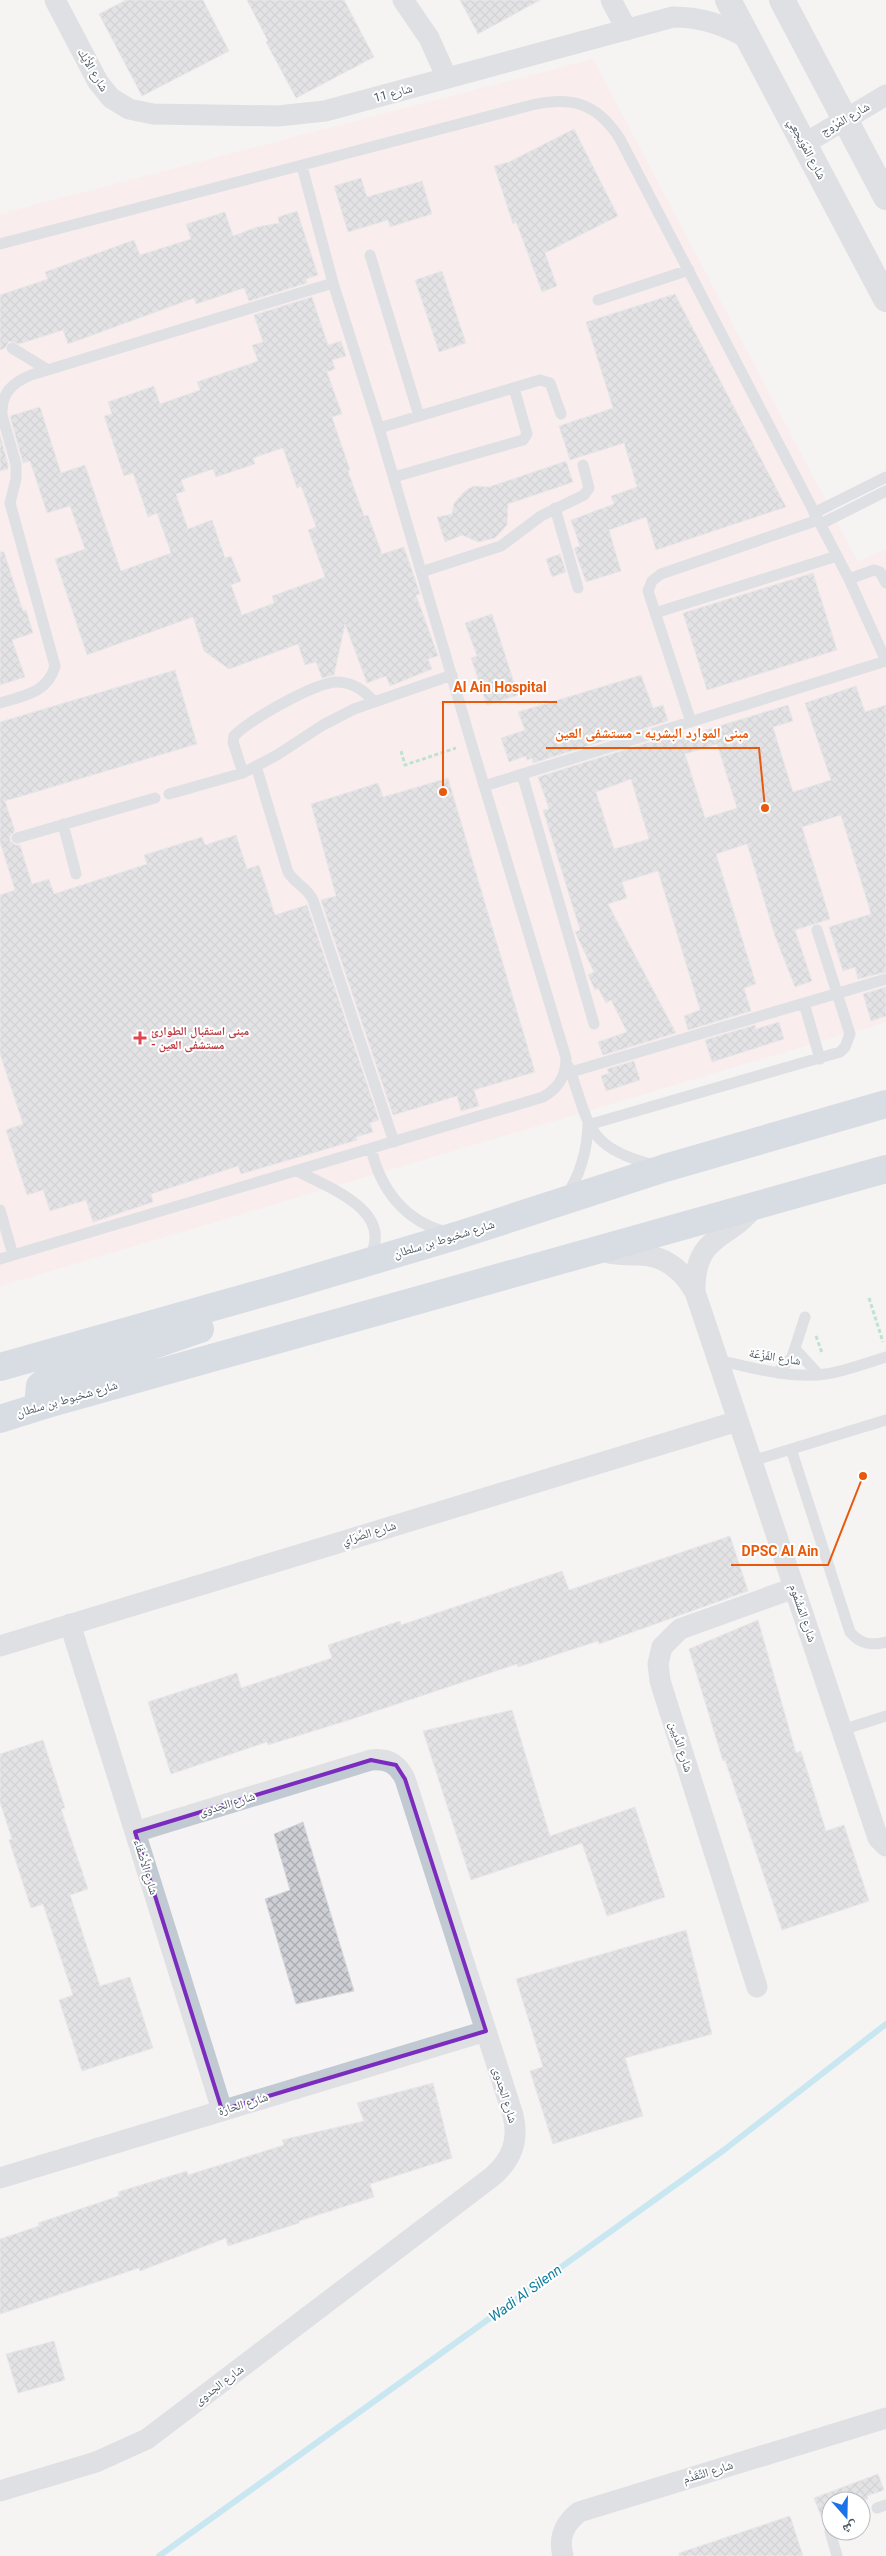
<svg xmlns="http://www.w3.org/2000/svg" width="886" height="2556" font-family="Roboto,'Noto Naskh Arabic',sans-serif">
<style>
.medical{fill:#fce8e6}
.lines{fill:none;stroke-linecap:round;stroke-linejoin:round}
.stream{stroke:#90daee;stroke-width:6}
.building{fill:url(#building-cross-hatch);stroke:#d7d9de;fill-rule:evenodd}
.path{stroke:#7ad0a6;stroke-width:3;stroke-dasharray:4 2.5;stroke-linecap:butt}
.service{stroke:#c1cad2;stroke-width:11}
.minor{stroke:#c1cad2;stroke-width:21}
.tertiary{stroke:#c1cad2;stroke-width:26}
.primary{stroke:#b3c2d1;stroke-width:28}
.marked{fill:none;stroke:#7b2cbf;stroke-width:4;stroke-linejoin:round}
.health-dot{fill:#e0444e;stroke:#fff;stroke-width:2}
.labels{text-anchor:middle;stroke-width:4;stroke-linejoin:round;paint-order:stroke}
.street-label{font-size:12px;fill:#4a5661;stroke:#fff}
.health-label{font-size:12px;font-weight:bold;fill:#be3a42;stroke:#fff;text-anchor:start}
.water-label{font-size:14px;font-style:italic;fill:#0c7c9b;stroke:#fff}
.leader{fill:none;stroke:#e8590c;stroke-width:2}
.callout-dot{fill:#e8590c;stroke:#fff;stroke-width:2}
.callout-label{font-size:14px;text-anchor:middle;font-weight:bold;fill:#e8590c;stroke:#fff;stroke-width:4;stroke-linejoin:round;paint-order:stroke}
</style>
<defs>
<pattern id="building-cross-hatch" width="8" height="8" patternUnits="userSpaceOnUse" patternTransform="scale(1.25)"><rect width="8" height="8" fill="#cdcfd5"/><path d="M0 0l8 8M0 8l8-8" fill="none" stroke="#a8abb0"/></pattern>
</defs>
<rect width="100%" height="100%" fill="#f5f3f3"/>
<!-- medical -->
<path class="medical" d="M593,59L858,562L886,549V1022L0,1286V214Z"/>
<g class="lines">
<!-- stream -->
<path class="stream" d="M159,2556L724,2150L886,2024"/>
</g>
<!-- building -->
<path class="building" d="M126,0H203L229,51L142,96L99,14Z
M247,0H344L374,57L296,98L266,42L268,41Z
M460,0H540L478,34Z
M574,129L618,216L545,253L557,286L542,292L516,222L513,224L494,166L509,162Z
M361,178L367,197L422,181L432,214L390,227L388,220L348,232L334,186Z
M297,211L318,275L306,279L307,283L249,301L244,288L196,304L194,298L68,344L63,330L19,344L9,341L5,348L0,350V295L48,279L45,272L134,240L140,255L191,239L186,224L225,212L233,236L257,227L279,223L278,217Z
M442,271L466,343L439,352L415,280Z
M675,294L786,507L656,550L646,517L609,530L621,571L586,582L574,548L580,546L571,520L614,504L611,496L637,487L624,443L570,460L559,426L613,408L586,322Z
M312,297L328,345L341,341L346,356L332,360L335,369L327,372L342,414L332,417L350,470L348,471L364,516L368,515L382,554L404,547L420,594L416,595L438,656L428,659L432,669L390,686L386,676L367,683L345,624L334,675L322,678L316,662L305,665L298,644L229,669L204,651L193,617L87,655L55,559L85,549L70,506L47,513L30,461L23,463L10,416L40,407L61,473L85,465L121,571L171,553L157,513L148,517L133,473L124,476L104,416L112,414L108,402L154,386L160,404L200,390L197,382L258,361L252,345L263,342L254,315ZM283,448L297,488L301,486L316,527L308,530L325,577L272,596L274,603L242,615L231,585L241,581L231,556L225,558L212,520L188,529L176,494L185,491L181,480L213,469L216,477L255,464L253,458Z
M0,435L8,465V469L0,471Z
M566,461L573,482L508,504L507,525L495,538L478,542L462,535L445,542L437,517L452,514L454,503L466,490L474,486L489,487Z
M0,552H4L23,611L26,610L33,633L12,640L25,677L0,685Z
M560,554L566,572L552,577L546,559Z
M813,573L837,650L707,690L683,613Z
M492,614L518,695L487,705L471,658L477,656L465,623Z
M175,670L197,744L5,801L15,831L10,836V841L15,845H20L32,884L49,879L54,894L147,864L144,855L202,837L205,845L236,835L247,869L259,865L275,915L307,905L379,1120L370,1123L373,1132L356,1137L357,1140L241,1174L238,1166L151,1194L153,1202L93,1222L86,1200L50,1211L43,1190L27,1195L6,1130L23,1124L0,1054V895L15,890L0,842V722Z
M641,675L653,708L663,705L668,721L533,763L532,758L527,760L526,756L509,762L501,738L525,730L518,712Z
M856,686L865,712L886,705V972L858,979L855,967L843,971L829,927L871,914L841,815L802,827L830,919L795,930L812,981L795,987L775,936L747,844L716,854L756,984L744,988L751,1011L688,1030L684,1016L700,1010L658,871L622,882L627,898L608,904L676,1033L603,1055L598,1042L627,1032L611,1000L606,1003L598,988L595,990L588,975L594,972L575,932L580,930L543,810L549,809L538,777L672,735L673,740L788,705L793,721L773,727L793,792L831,780L805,703ZM717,744L737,808L705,818L685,754ZM631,779L649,839L614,849L596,792Z
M448,778L535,1072L474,1090L479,1106L461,1111L457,1096L393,1115L321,900L336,896L311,804L378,783L383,797Z
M886,987V1016L871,1021L863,994Z
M779,1022L784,1039L712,1062L705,1040L755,1025L756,1029Z
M634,1061L640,1080L606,1091L601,1076L609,1073L607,1069Z
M730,1536L748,1591L599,1644L598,1641L518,1667L517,1664L352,1719L268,1745L267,1742L171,1774L148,1702L237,1673L241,1688L332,1658L328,1645L400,1621L401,1625L562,1571L569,1590Z
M758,1620L796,1753L801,1751L826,1831L844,1825L869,1901L782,1930L725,1760L723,1761L689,1649Z
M512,1710L550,1836L635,1807L665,1897L607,1916L582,1843L471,1880L423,1731Z
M43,1740L65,1808L61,1809L88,1889L70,1895L100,1986L130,1977L153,2048L82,2071L59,2000L73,1995L43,1904L31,1908L9,1840L12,1839L0,1802V1754Z
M303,1822L354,1991L296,2004L265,1899L290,1890L274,1834Z
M686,1930L712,2034L625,2058L643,2116L553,2144L530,2071L543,2067L516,1979Z
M433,2083L452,2158L370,2184L374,2197L299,2221V2223L228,2246L226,2238L140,2271L139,2268L0,2314V2239L39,2226L38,2223L119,2196L118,2192L187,2171L188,2175L284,2145L282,2140L364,2121L357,2103Z
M54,2341L65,2380L18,2393L6,2354Z
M878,2474L884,2490L867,2496L868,2499L861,2502L831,2501V2513L821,2516L814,2498Z
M790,2516L803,2556H679V2553Z"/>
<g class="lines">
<!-- path -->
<path class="path" d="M401,751L405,765L456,748
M869,1298L883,1342
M816,1336L822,1353"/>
<!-- service -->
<path class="service" d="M0,244L532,105C572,96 597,103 620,139L849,579L886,661
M370,255L419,416
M598,300L689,270
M12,348L48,370
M379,428L540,380L550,383L561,414
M394,477L523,440L527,434L514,388
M555,508L578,588
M814,513L886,477
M821,524L886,491
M421,572L501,546L541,516L584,495L589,488L583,465
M849,579L874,570L880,572L886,583
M655,613L837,556
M0,703C23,696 48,693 55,666L10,503L16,479V464L2,415C1,393 12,383 31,375L333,283
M691,722L648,591L652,581L661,574L818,520
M256,766L288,872C295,884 307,887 313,900L394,1142
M243,773L233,742L234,736C250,720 316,681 339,682C354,683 365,691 374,702
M522,774L594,1024
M484,786L886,661
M169,794L243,773L277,755L323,725L354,709L452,675
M63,824L76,874
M17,838L155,798
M804,1003L820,1059
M569,1067C590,1126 586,1148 654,1165
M571,1072L886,979
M588,1125L840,1052L845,1047L850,1034L817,930
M371,1148C380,1189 405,1222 447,1232
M297,1171C329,1188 396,1211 369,1258
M566,1196C581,1174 587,1152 588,1125
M0,1210L13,1255
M0,1259L543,1097C559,1088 566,1076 566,1058L471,742L379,428L333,283L302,166
M796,1350L819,1375
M718,1360C754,1368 789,1379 826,1374C846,1371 866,1363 886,1357
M777,1373L792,1357L805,1317
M791,1449L850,1632C860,1644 871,1646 886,1642
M752,1461L886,1420
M842,1730L886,1716
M877,2508L886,2505
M830,2531L837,2556"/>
<!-- minor -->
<path class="minor" d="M55,0L98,82L111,98L129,109L153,114L278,116L325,111L673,17C702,17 724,25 749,39
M403,0L429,38L447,78
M611,0L627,30
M804,144L886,95
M601,1251C614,1256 626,1254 639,1255C665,1255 683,1271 695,1292L875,1829L878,1838L886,1846
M695,1292C694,1233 728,1242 755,1206
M70,1624L222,2110
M0,1646L738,1421
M757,1987L660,1681L658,1664L662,1647L680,1629L794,1588
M0,2178L486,2031
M0,2491L96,2462L147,2439L493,2176C512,2159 519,2141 513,2115L405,1779C398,1764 387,1758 371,1760L135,1832
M563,2556C558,2537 564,2524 579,2512L886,2418"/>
<!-- tertiary -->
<path class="tertiary" d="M728,0L886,299
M782,0L886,197"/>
<!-- primary -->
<path class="primary" d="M0,1367L284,1287L459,1235L665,1168L886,1104
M51,1403L39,1396L40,1386L45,1382L200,1329
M0,1419L51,1403L886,1169"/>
</g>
<!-- marked area -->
<path d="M0 0H886V2556H0ZM371,1760L396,1765L405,1779L486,2031L222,2110L135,1832Z" fill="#f5f3f3" fill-opacity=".55" fill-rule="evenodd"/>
<path class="marked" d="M371,1760L396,1765L405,1779L486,2031L222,2110L135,1832Z"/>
<!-- markers -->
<path class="health-dot" d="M137.5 1030.5h5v5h5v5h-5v5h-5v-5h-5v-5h5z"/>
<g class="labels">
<!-- street labels -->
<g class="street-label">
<text transform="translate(93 70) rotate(59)" y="4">شارع الأَيْك</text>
<text transform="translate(393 93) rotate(-15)" y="4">شارع 11</text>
<text transform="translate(845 119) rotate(-30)" y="4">شارع المُرُوج</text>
<text transform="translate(807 149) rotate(62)" y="4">شارع المُوَيجعِي</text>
<text transform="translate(444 1239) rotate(-17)" y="4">شارع شخبوط بن سلطان</text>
<text transform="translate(775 1357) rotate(9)" y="4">شارع الفَزْعَة</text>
<text transform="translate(67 1399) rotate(-16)" y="4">شارع شخبوط بن سلطان</text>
<text transform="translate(369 1533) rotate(-17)" y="4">شارع الصِّرَاي</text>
<text transform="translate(803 1613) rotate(71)" y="4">شارع المَشْمُوم</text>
<text transform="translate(681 1747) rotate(72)" y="4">شارع الدِّيين</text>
<text transform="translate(227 1804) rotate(-17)" y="4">شارع الجدوى</text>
<text transform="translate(146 1867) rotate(73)" y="4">شارع الأَصْفَاء</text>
<text transform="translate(505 2095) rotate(73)" y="4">شارع الجدوى</text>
<text transform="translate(243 2104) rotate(-17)" y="4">شارع الحارة</text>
<text transform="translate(219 2385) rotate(-37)" y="4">شارع الجدوى</text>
<text transform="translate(708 2472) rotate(-17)" y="4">شارع التَّقَدُّم</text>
</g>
<!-- health labels -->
<g class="health-label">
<text x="151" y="1035">مبنى استقبال الطوارئ<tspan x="151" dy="14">- مستشفى العين</tspan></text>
</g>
<!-- water labels -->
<g class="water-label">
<text transform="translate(525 2293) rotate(-36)" y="5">Wadi Al Silenn</text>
</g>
</g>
<!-- callouts -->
<path class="leader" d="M443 792L443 702H557M765 808L759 748H546M863 1476L828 1565H731"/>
<g class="callout-dot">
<circle cx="443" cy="792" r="5"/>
<circle cx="765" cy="808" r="5"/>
<circle cx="863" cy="1476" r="5"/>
</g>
<g class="callout-label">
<text x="500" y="692">Al Ain Hospital</text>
<text x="652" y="738">مبنى الموارد البشريه - مستشفى العين</text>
<text x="780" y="1556">DPSC Al Ain</text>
</g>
<!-- north arrow -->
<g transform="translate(846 2516) rotate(160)"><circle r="24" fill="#ffffff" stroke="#b7bbc0"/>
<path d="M0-4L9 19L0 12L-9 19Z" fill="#1a73e8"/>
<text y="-8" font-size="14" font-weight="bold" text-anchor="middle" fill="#4a5661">ش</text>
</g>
</svg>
